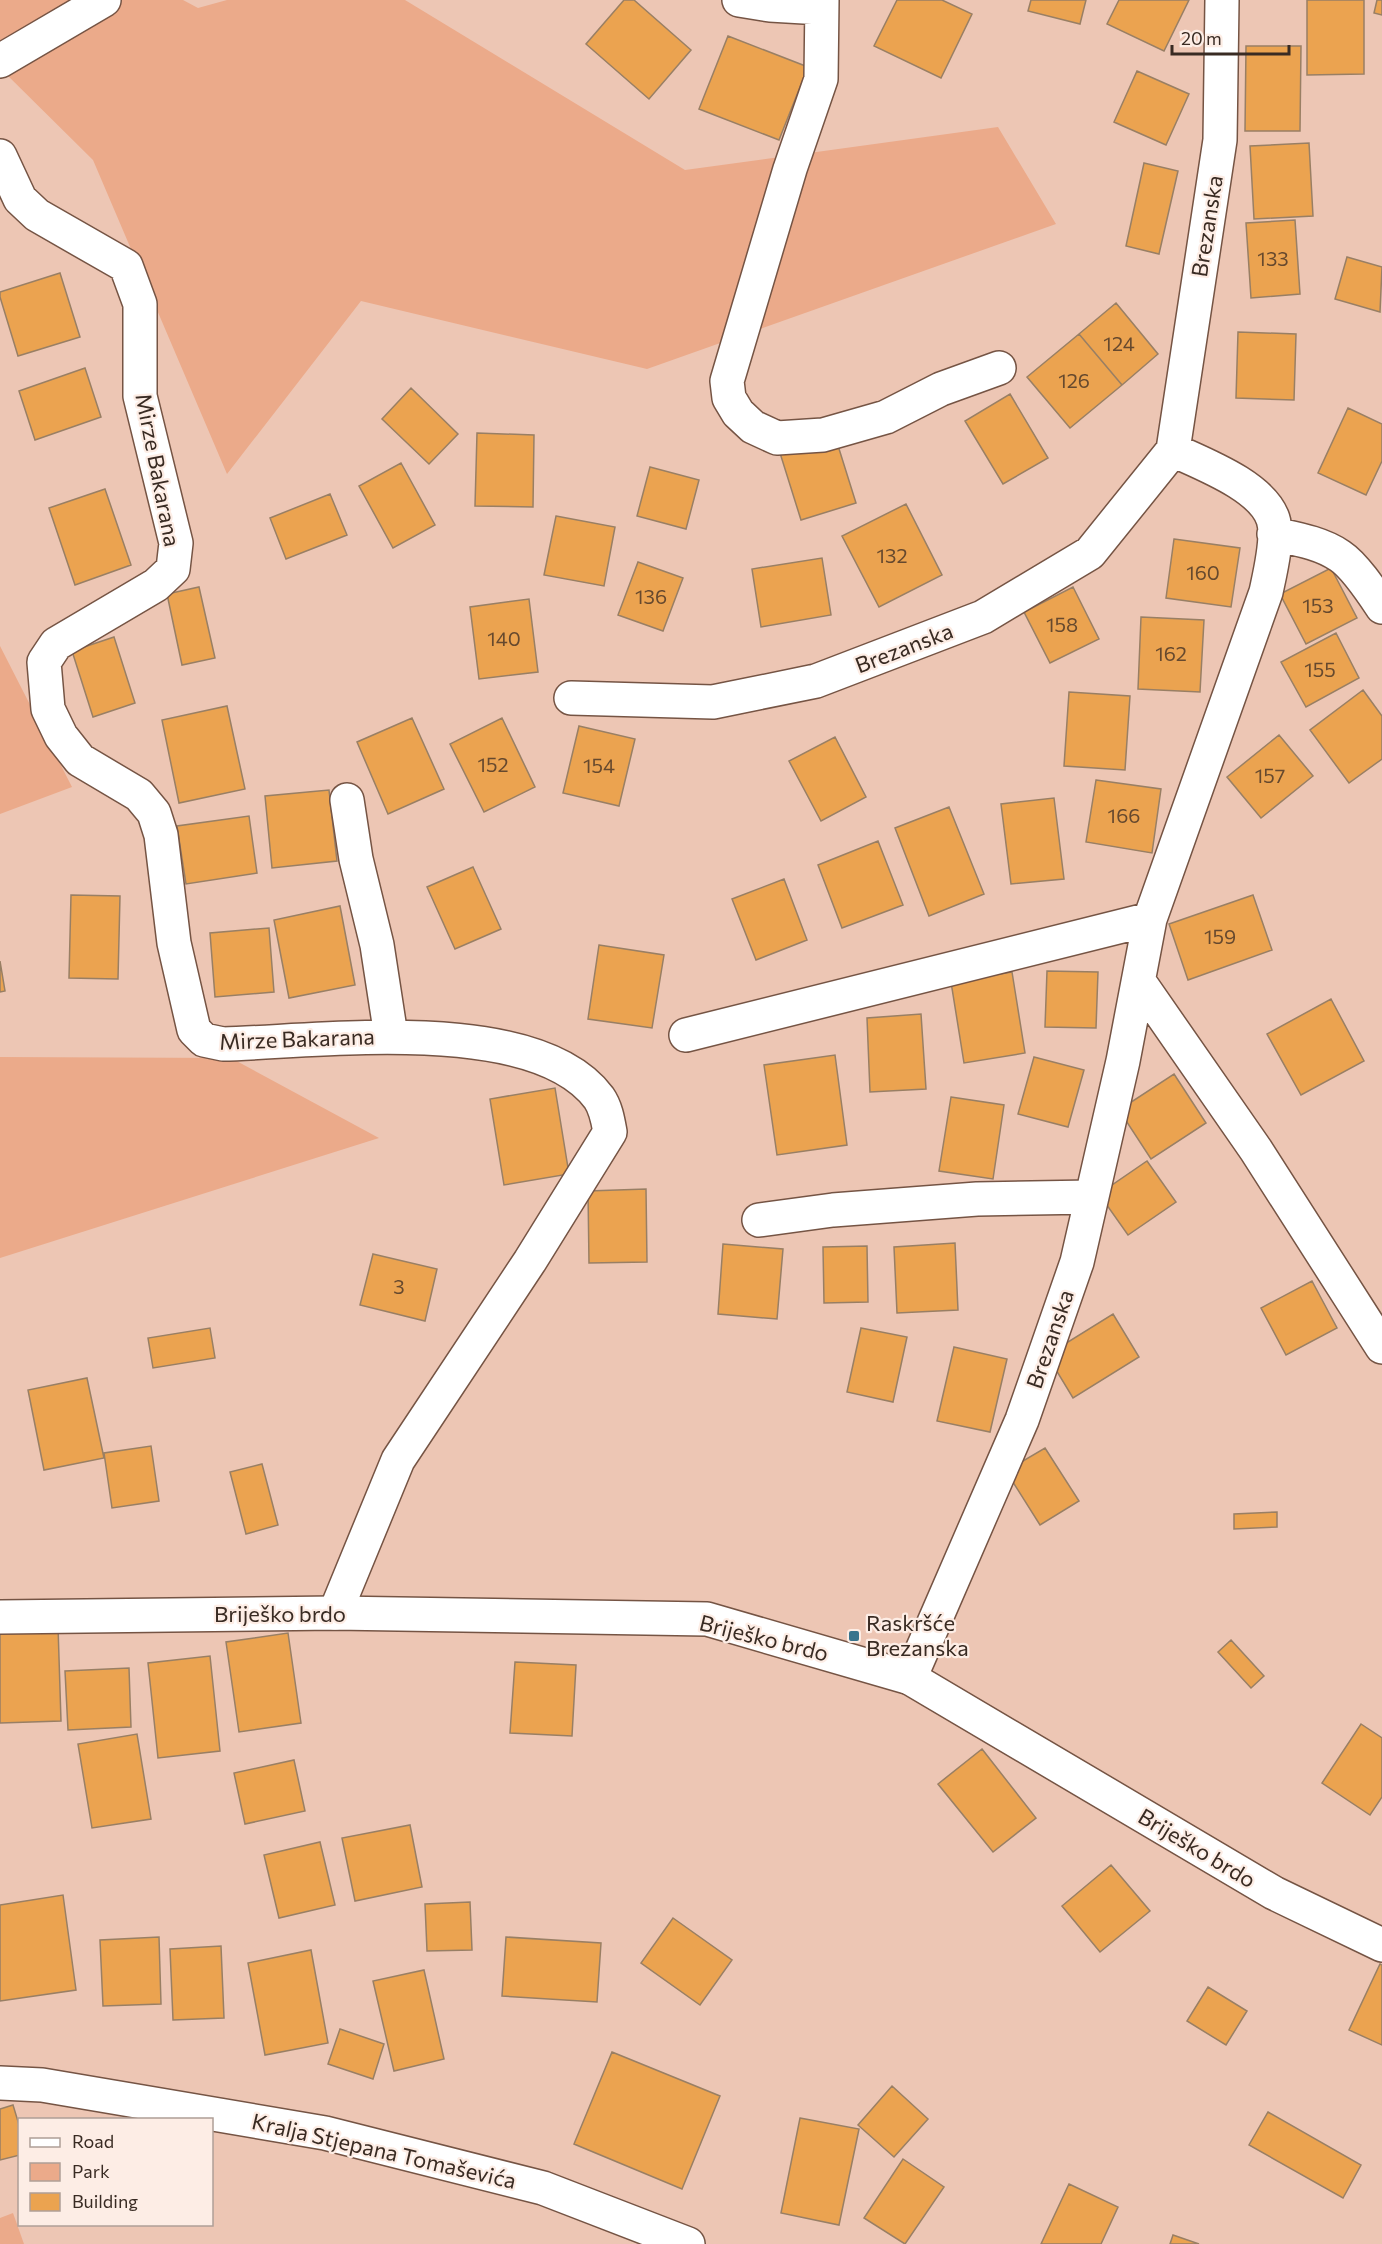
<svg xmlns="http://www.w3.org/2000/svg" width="1382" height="2244" font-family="Commissioner,sans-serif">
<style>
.green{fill:#ebaa8a}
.building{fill:#eba350;stroke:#997f64;stroke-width:1.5}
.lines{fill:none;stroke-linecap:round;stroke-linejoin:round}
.minor-casing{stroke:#755444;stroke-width:36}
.tertiary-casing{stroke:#755444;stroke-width:36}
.minor{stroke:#fff;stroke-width:33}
.tertiary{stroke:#fff;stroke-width:33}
.poi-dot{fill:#39748d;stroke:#fdede5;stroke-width:2}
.labels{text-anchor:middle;stroke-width:4.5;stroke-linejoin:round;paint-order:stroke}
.number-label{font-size:20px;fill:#66492e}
.street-label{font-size:22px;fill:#392b23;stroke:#fdede5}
.poi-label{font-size:22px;fill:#392b23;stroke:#fdede5;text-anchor:start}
</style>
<rect width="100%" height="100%" fill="#edc6b4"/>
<!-- green -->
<path class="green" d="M0,0H183L198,8L227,0H405L685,170L998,127L1056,224L647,369L361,301L227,474L93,160L0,68Z
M0,646L72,787L0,814Z
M0,1057L231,1058L379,1138L0,1258Z
M13,2213L24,2244H0V2218Z"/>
<!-- building -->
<path class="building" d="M624,0H634L691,50L649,99L586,44Z
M897,0H942L972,14L941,78L874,46Z
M1031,0H1086L1080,24L1028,11Z
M1119,0H1189L1164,51L1107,24Z
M1307,0H1364V74L1307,75Z
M1377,0H1382V15L1374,13Z
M728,36L808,67L779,140L699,109Z
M1246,46H1301L1300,131H1245Z
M1137,71L1189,94L1166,145L1114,122Z
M1309,143L1313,216L1254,219L1250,146Z
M1144,163L1178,171L1159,254L1126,246Z
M1295,220L1300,294L1251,298L1246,223Z
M1347,257L1382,267L1380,312L1335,299Z
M60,273L80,337L18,356L0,297V292Z
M1116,303L1158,354L1122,385L1079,334Z
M1238,332L1296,334L1294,400L1236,398Z
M1079,334L1122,385L1070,428L1027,377Z
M85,368L101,417L35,440L19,391Z
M411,388L458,434L429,464L382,419Z
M1010,394L1048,458L1003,484L965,421Z
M1348,408L1382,424V461L1366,495L1318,473Z
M477,433L534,435L533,507L475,506Z
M835,436L856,503L801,520L780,453Z
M401,463L435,525L393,548L359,486Z
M650,467L699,480L686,529L637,516Z
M105,489L131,565L75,585L49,508Z
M330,494L347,535L286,559L270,518Z
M906,504L942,575L879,607L842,536Z
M556,516L615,527L604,586L544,575Z
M1174,539L1240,548L1231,607L1166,598Z
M822,558L831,615L761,627L752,569Z
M638,562L683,578L663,631L618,615Z
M1331,568L1357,618L1306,644L1280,594Z
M199,587L215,658L182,665L167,594Z
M1073,587L1099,639L1050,663L1024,612Z
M529,599L538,672L479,679L470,607Z
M1141,617L1204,620L1200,692L1138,689Z
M1336,633L1359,678L1306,707L1281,662Z
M114,637L135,703L93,717L72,651Z
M1363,690L1382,716V759L1349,783L1310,730Z
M1069,692L1130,696L1125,770L1064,766Z
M227,706L245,789L179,803L162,720Z
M412,718L444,789L388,814L357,742Z
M502,718L535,787L484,812L450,744Z
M579,726L635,739L619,806L563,793Z
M1279,735L1313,776L1261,818L1227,777Z
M835,737L866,797L821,821L789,761Z
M1096,780L1161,789L1152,853L1086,842Z
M329,790L337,861L272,868L265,796Z
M1054,798L1064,879L1011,884L1001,804Z
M949,807L984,894L929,916L895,828Z
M249,816L257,873L186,884L177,826Z
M878,841L903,905L842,928L818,865Z
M473,867L501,929L455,949L427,887Z
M784,879L807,940L756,960L732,899Z
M71,895L120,896L118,979L69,978Z
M1253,895L1272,950L1188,980L1169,924Z
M340,906L355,985L289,998L274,920Z
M269,928L274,992L215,997L210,933Z
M599,945L664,955L652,1028L588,1019Z
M0,961L5,991L0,992Z
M1047,971L1098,972L1096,1028L1045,1027Z
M1012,972L1025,1053L964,1063L951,982Z
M1331,999L1364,1061L1301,1095L1267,1034Z
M921,1014L926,1089L870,1092L867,1018Z
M835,1055L847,1145L777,1155L764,1065Z
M1034,1057L1084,1070L1068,1127L1018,1114Z
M1174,1074L1206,1123L1151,1159L1119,1110Z
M555,1088L569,1174L504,1185L490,1099Z
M951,1097L1004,1105L993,1179L939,1171Z
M1147,1161L1176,1202L1128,1235L1099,1194Z
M646,1189L647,1262L589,1263L588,1191Z
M955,1243L958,1310L897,1313L894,1247Z
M723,1244L783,1249L777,1319L718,1314Z
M867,1246L868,1302L824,1303L823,1247Z
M373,1254L437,1269L425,1321L360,1305Z
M1312,1281L1337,1328L1286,1355L1261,1308Z
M1113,1314L1139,1357L1073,1398L1047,1355Z
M210,1328L215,1358L153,1368L148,1338Z
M861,1328L907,1337L893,1402L847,1392Z
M954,1347L1007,1359L990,1432L937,1421Z
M87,1378L104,1458L44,1470L28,1390Z
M151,1446L159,1501L112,1508L104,1453Z
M1045,1448L1079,1501L1040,1525L1006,1471Z
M262,1464L278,1525L246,1534L230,1472Z
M1277,1512V1527L1234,1529V1514Z
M58,1626L61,1721L0,1723V1628Z
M288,1633L301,1723L239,1732L226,1642Z
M1231,1640L1264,1676L1251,1688L1218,1652Z
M210,1656L220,1751L158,1758L148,1663Z
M515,1662L576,1665L572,1736L510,1733Z
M129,1668L131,1727L68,1730L65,1671Z
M1361,1724L1382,1738V1797L1370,1815L1322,1783Z
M137,1734L151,1819L92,1828L78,1744Z
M982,1749L1036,1818L993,1852L938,1784Z
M294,1760L305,1811L245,1824L234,1773Z
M410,1825L422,1887L355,1901L342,1838Z
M320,1842L335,1905L279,1918L264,1855Z
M1111,1865L1150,1911L1100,1952L1062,1906Z
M63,1895L76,1990L0,2001V1905Z
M470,1902L472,1950L427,1951L425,1904Z
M673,1918L732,1960L700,2005L641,1963Z
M159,1937L161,2004L103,2006L100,1940Z
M506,1937L601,1943L597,2002L502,1996Z
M221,1946L224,2018L173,2020L170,1949Z
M311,1950L328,2043L265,2055L248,1963Z
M1380,1964L1382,1965V2045L1349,2030Z
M424,1970L444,2059L394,2071L373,1981Z
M1208,1987L1247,2011L1226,2045L1187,2021Z
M340,2029L384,2044L373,2079L328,2064Z
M612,2052L720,2096L682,2189L574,2144Z
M892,2086L928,2119L894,2157L858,2125Z
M13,2105L20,2128V2155L0,2160V2109Z
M1268,2112L1361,2165L1343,2198L1249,2145Z
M800,2118L859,2129L839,2225L781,2213Z
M903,2159L944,2187L905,2244L864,2218Z
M1069,2184L1118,2207L1101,2244H1041Z
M1173,2235L1199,2244H1170Z"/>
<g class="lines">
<!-- minor casing -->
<g class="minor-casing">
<path id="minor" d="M739,0L770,5L821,8
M822,0L821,79L790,169L727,381L729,398L738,413L753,427L777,438L823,435L886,417L941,389L999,368
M0,61L104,0
M0,156L20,199L37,215L126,266L140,304V396L176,543L173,569L156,585L56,644L44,662L48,709L61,736L80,760L139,795L154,813L161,835L174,943L194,1030L204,1040L223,1044C318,1042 535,1012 599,1098C606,1108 608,1121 610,1132L530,1261L398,1460L335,1613
M1274,534C1297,539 1321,543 1340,556C1355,566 1372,592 1382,607
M571,698L713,702L816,681L983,617L1090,553L1173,450L1220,140L1222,0
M347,800L356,859L377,945L391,1036
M1140,983L1256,1150L1382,1347
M686,1035L1150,919
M759,1220L833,1210L977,1199L1092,1197
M910,1678L1022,1420L1077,1262L1123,1061L1150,919L1266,592C1270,573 1279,537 1273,519C1262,486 1203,464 1173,450
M0,2083L42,2085L325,2133L543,2188L688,2244"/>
</g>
<!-- tertiary casing -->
<g class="tertiary-casing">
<path id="tertiary" d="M0,1617L335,1613L707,1619L910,1678L1274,1893L1382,1945"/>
</g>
<!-- minor -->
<use href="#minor" class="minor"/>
<!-- tertiary -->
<use href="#tertiary" class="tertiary"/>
</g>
<!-- markers -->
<rect class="poi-dot" x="848" y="1630" width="12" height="12" rx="3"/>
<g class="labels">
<!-- number labels -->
<g class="number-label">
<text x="1273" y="266">133</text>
<text x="1119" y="351">124</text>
<text x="1074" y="388">126</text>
<text x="892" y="563">132</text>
<text x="1203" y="580">160</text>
<text x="651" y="604">136</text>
<text x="1318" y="613">153</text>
<text x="1062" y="632">158</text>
<text x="504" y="646">140</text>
<text x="1171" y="661">162</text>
<text x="1320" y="677">155</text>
<text x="493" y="772">152</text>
<text x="599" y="773">154</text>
<text x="1270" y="783">157</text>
<text x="1124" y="823">166</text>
<text x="1220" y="944">159</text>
<text x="399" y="1294">3</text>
</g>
<!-- street labels -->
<g class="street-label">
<text transform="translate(1207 226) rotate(-81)" y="8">Brezanska</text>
<text transform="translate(158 470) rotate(79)" y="8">Mirze Bakarana</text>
<text transform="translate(904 648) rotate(-21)" y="8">Brezanska</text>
<text transform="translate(297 1039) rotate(-2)" y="8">Mirze Bakarana</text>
<text transform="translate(1050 1339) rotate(-71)" y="8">Brezanska</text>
<text x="280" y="1622">Briješko brdo</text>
<text transform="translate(764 1638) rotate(14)" y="8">Briješko brdo</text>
<text transform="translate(1197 1848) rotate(31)" y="8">Briješko brdo</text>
<text transform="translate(384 2151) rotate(13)" y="8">Kralja Stjepana Tomaševića</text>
</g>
<!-- poi labels -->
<g class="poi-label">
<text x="866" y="1631">Raskršće<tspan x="866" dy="25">Brezanska</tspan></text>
</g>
</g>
<!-- legend -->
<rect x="18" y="2118" width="195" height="108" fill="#fdede5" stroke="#af9f97" stroke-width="1.5"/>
<rect x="30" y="2138" width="30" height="9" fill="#ffffff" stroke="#af9f97" stroke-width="1.5"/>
<text x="72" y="2148" font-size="18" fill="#392b23">Road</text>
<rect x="30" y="2163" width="30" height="18" fill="#ebaa8a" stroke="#af9f97" stroke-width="1.5"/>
<text x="72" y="2178" font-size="18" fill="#392b23">Park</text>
<rect x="30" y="2193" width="30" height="18" fill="#eba350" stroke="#af9f97" stroke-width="1.5"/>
<text x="72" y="2208" font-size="18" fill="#392b23">Building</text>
<!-- scale -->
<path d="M1172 45v9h117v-9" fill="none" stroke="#392b23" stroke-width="3"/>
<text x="1181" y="45" font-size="18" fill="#392b23" stroke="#fdede5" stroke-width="4.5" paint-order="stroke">20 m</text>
</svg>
